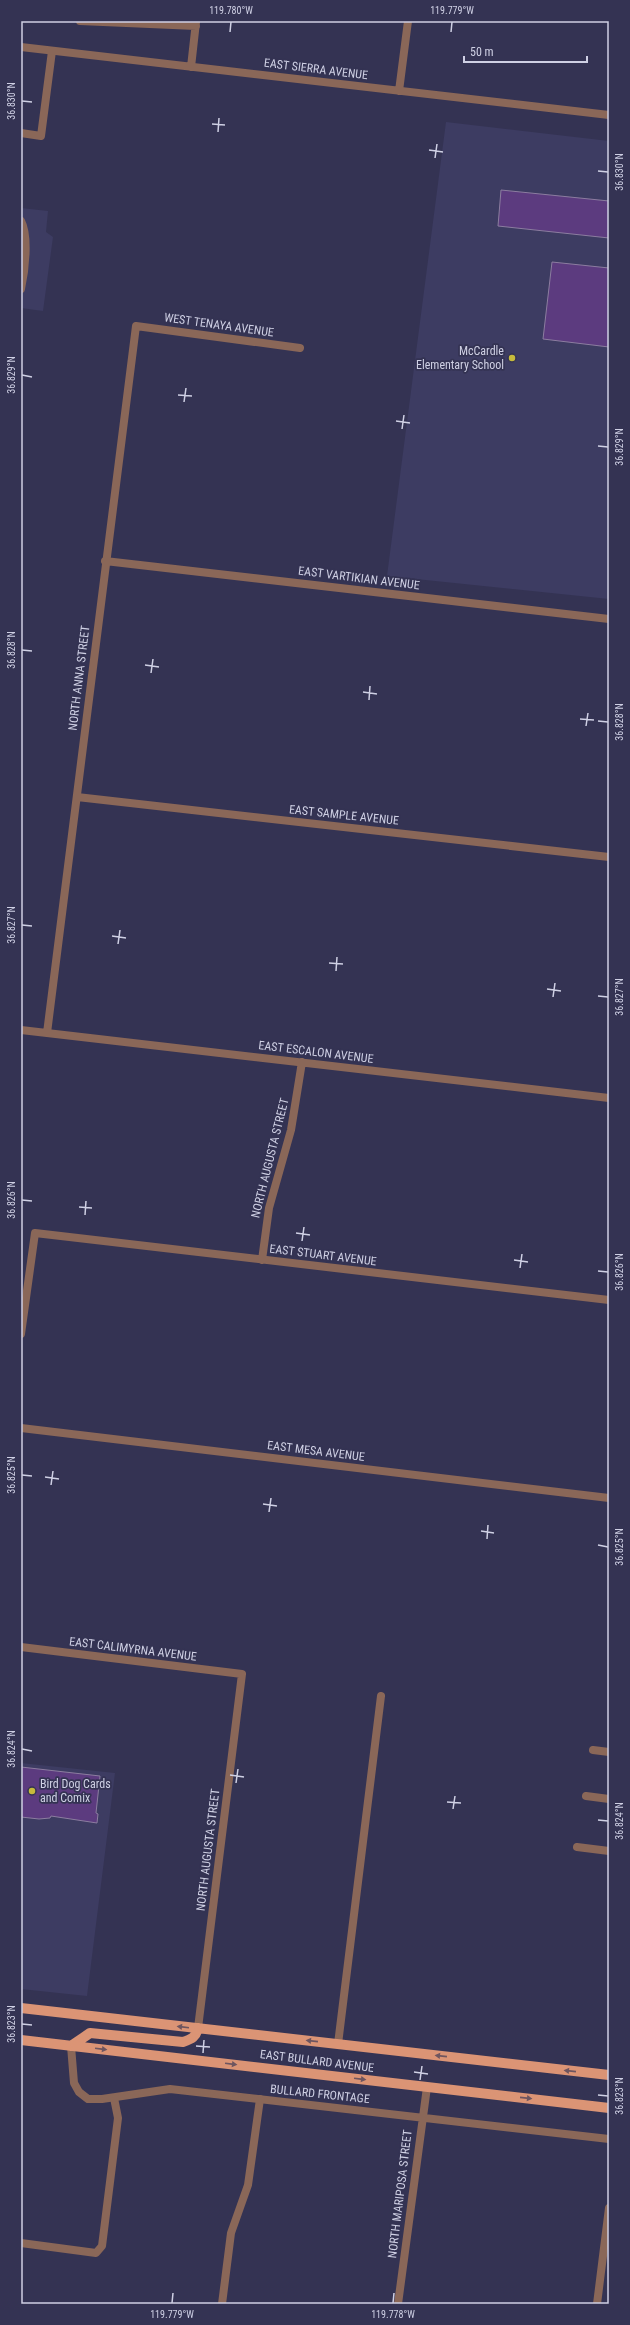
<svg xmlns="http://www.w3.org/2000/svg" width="630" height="2325" font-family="'Roboto Condensed',sans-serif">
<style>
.built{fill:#3d3c62}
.building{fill:#5c3b7f;stroke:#8c7da0}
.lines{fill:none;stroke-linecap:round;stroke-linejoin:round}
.service{stroke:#8a6758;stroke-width:8}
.minor{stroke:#8a6758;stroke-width:8}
.primary{stroke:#db9475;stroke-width:10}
.oneway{fill:#6e555f}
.ticks{fill:none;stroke:#cfd0e4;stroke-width:1.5}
.poi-dot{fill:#c7bb3c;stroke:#343353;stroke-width:1.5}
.labels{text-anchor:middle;stroke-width:3.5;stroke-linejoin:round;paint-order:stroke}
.street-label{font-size:12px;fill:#cfd0e4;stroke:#343353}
.poi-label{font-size:12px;fill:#cfd0e4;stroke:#343353;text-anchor:end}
.neatline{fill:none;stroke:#cfd0e4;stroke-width:1.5}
.ticks-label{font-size:10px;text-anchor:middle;fill:#cfd0e4}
</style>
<rect width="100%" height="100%" fill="#343353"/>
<!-- built -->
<path class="built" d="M446,122L609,141V599L387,576Z
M21,208L48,211L46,232L53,237L43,311L21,308Z
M21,1763L115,1773L87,1996L21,1989Z"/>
<!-- building -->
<path class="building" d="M501,190L609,201V238L498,226Z
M552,262L609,268V347L543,339Z
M21,1767L100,1776L96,1813L98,1814L97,1823L51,1816L50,1818L39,1819L21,1817Z"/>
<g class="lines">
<!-- service -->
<path class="service" d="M21,133L41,136L52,51
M21,221C29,236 25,271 21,289
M593,1750L609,1752
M586,1796L609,1799
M577,1847L609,1851
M338,2044L381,1696
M21,2243L96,2253L102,2246L118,2118L114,2098
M222,2304L231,2233L248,2185L260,2099"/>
<!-- minor -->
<path class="minor" d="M80,21L196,26
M21,47L609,115
M191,67L196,22
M399,91L408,21
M105,561L609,619
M77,797L609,857
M21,1030L609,1098
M47,1033L136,326L300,348
M262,1260L269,1208L291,1130L302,1062
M21,1334L35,1233L609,1300
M21,1428L609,1498
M21,1647L242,1674L198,2028
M71,2046L74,2083L79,2092L88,2099H102L170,2089L609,2139
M398,2304L427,2087
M597,2304L609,2208"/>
<!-- primary -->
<path class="primary" d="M21,2008L609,2075
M21,2040L609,2108
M71,2046L90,2033L183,2042C192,2039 196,2037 198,2028"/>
</g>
<!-- one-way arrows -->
<defs><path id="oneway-solid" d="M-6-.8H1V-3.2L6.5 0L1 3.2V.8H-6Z"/></defs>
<g class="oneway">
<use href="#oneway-solid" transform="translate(183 2027) rotate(-173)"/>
<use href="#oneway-solid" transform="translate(312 2041) rotate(-174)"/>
<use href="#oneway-solid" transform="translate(101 2049) rotate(7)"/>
<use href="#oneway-solid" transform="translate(441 2056) rotate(-174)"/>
<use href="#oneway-solid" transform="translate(231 2064) rotate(7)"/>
<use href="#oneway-solid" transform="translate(570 2071) rotate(-174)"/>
<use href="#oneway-solid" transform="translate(360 2079) rotate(7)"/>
<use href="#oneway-solid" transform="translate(526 2098) rotate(6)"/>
</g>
<!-- ticks -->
<path class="ticks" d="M230,32L231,22M451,32L452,22M22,101L32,102M212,124L225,125M218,132L219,118M429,150L443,152M435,158L437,144M598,171L608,172M22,375L32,377M178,395L192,396M184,402L186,388M396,421L410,423M402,429L404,415M598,446L608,447M22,650L32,651M145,665L159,667M151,673L153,659M363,692L377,694M369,700L370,686M580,719L594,720M598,721L608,722M586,726L588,713M22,925L32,926M112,936L126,938M118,944L120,930M329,963L343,964M336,971L337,957M547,989L561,991M598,996L608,997M553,997L555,983M22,1200L32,1201M79,1207L92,1208M85,1215L86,1201M296,1233L310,1235M302,1241L304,1227M514,1260L528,1262M520,1268L522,1254M598,1271L608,1272M22,1475L32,1476M45,1477L59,1479M51,1485L53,1471M263,1504L277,1506M269,1512L271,1498M481,1531L494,1533M487,1539L488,1525M598,1545L608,1547M22,1749L32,1751M230,1775L244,1777M236,1783L238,1769M447,1802L461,1803M453,1809L455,1796M598,1820L608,1821M22,2024L32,2025M196,2046L210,2047M203,2053L204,2040M414,2072L428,2074M420,2080L422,2066M598,2095L608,2096M172,2303L173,2293M393,2303L394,2293"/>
<!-- markers -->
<g class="poi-dot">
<circle cx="512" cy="358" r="4"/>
<circle cx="32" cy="1791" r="4"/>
</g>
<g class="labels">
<!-- street labels -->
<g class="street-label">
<text transform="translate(316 69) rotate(7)" y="4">EAST SIERRA AVENUE</text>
<text transform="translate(219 325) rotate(8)" y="4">WEST TENAYA AVENUE</text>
<text transform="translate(359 578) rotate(7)" y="4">EAST VARTIKIAN AVENUE</text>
<text transform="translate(79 678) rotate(-83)" y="4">NORTH ANNA STREET</text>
<text transform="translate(344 815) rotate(6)" y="4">EAST SAMPLE AVENUE</text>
<text transform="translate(316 1052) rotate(7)" y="4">EAST ESCALON AVENUE</text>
<text transform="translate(270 1158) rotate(-76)" y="4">NORTH AUGUSTA STREET</text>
<text transform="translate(323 1255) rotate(7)" y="4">EAST STUART AVENUE</text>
<text transform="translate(316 1451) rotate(7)" y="4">EAST MESA AVENUE</text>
<text transform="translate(133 1649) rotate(7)" y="4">EAST CALIMYRNA AVENUE</text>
<text transform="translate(208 1850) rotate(-83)" y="4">NORTH AUGUSTA STREET</text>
<text transform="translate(317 2061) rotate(7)" y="4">EAST BULLARD AVENUE</text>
<text transform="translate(320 2094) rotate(6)" y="4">BULLARD FRONTAGE</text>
<text transform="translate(400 2194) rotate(-83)" y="4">NORTH MARIPOSA STREET</text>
</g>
<!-- poi labels -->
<g class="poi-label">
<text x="504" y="355">McCardle<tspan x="504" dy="14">Elementary School</tspan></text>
<text x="40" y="1788" text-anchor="start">Bird Dog Cards<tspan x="40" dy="14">and Comix</tspan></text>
</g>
</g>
<!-- border -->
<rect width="630" height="2325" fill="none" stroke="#343353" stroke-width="44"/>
<!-- scale -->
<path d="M464 56v6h123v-6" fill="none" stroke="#cfd0e4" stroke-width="2"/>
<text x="470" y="56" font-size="12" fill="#cfd0e4" stroke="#343353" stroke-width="3" paint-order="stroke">50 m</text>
<rect x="22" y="22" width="586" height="2281" class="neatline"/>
<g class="ticks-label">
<text x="231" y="14">119.780°W</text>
<text x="452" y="14">119.779°W</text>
<text transform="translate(11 101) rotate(-90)" y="4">36.830°N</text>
<text transform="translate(619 172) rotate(-90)" y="4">36.830°N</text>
<text transform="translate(11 375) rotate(-90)" y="4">36.829°N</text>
<text transform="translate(619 447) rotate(-90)" y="4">36.829°N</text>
<text transform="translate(11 650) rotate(-90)" y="4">36.828°N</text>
<text transform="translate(619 722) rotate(-90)" y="4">36.828°N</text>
<text transform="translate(11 925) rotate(-90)" y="4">36.827°N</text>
<text transform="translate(619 997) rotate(-90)" y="4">36.827°N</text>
<text transform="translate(11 1200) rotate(-90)" y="4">36.826°N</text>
<text transform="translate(619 1272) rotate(-90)" y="4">36.826°N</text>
<text transform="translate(11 1475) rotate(-90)" y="4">36.825°N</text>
<text transform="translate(619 1547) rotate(-90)" y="4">36.825°N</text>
<text transform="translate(11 1749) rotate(-90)" y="4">36.824°N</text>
<text transform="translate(619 1821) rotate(-90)" y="4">36.824°N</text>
<text transform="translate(11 2024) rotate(-90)" y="4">36.823°N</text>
<text transform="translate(619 2096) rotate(-90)" y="4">36.823°N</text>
<text x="172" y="2318">119.779°W</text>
<text x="393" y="2318">119.778°W</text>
</g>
</svg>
